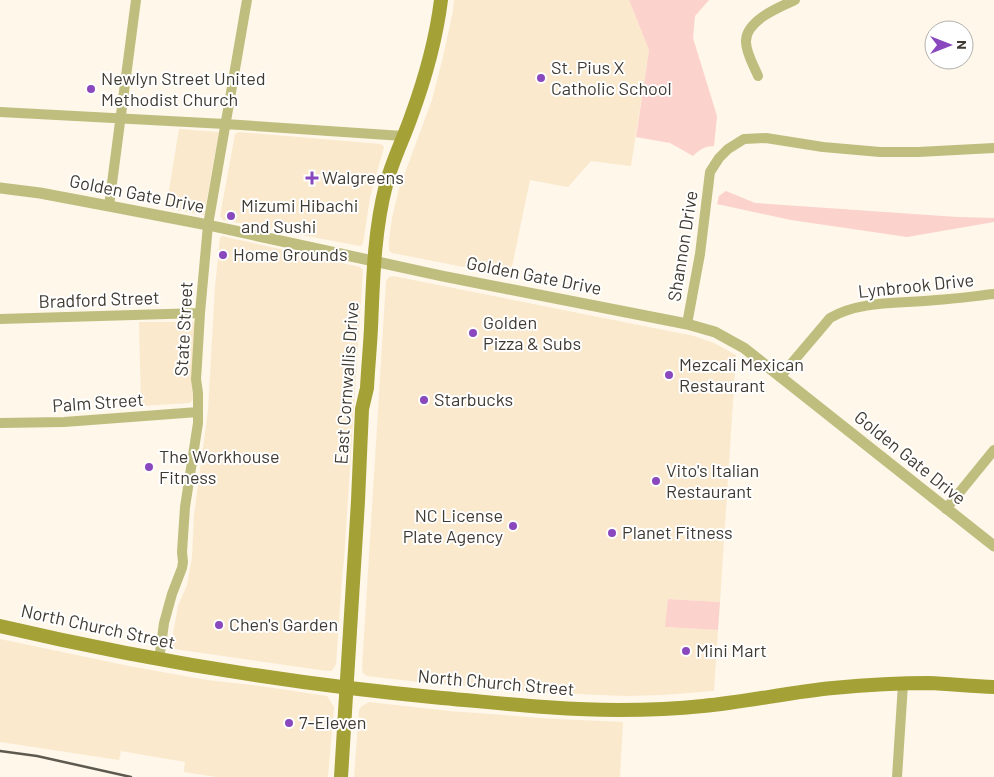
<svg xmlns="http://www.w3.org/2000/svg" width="994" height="777" font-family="Barlow,sans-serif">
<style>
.built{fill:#fae9cd}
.green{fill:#fcd2cc}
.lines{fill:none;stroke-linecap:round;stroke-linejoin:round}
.minor{stroke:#bfbe7f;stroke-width:10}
.tertiary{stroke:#bfbe7f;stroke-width:11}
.secondary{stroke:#a4a136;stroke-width:14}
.rail{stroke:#5e594f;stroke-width:2.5}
.poi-dot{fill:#8948bd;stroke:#fff;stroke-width:2}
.labels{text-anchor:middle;stroke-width:4;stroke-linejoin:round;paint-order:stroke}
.poi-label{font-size:18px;fill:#403b32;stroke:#fff;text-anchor:start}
.street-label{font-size:18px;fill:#403b32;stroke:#fff}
</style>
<rect width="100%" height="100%" fill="#fef7ea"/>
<!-- built -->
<path class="built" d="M454,0H629L649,50L631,166L591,161L568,187L530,180L510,276L392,253L389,250V241L392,218L399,189L432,100L443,57L453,11Z
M179,129L219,132L204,215L166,208Z
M239,132L381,144L384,147L370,197L363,244L360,246L223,220L220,216L235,134Z
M222,236L360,267L363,270L344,559L342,578L336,664L334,668L331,671H327L174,649L171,645L178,606L187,585L192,557L194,515L208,410L215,287L220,238Z
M393,276L694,336L714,343L736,355L720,602L668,599L666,627L718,630L714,691L662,695L625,696L552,693L418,682L367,676L363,673L362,668L386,281L389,277Z
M139,322H195L193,399L190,403L141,406Z
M0,639L134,667L207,680L260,686L327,696L334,707L328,777H216L184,772L185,762L121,751L119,760L0,742Z
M369,702L449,711L556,719L623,722L620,777H354L359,710L362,706Z"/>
<!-- green -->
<path class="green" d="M629,0H709L695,16L693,38L717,116L714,146C705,146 699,150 693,156L670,143L636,137L649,50Z
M726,191L755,203L957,217L994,218V222L907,237L791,220L717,204L719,196Z
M668,599L720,602L718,630L665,627Z"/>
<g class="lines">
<!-- minor -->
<path class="minor" d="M758,76C754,66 746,53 746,42C745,21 779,7 795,0
M0,112L225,124L403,136
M109,206L136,0
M0,319L200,313
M687,324L700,254L710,172L719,158L728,149L744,139L766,138L823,147L880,152H918L994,148
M780,377L830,318C860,300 902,304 936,300C955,299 975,296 994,294
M0,423L64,422L198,412
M946,509L994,450
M159,660L164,623L172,594L182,568L183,562L182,552L185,507L198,423V393L196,379L197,364L200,313L208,225L247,0
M897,777L903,684"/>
<!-- tertiary -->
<path class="tertiary" d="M0,188L40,193L109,206L208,225L442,276L687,324L715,332L744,348L994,546"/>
<!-- secondary -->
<path class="secondary" d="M0,626C145,660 293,684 442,698C500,703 559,710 618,710C646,710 675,709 703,706C747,702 790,692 833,688C865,685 897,683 929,683C950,684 972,686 994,687
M341,777L358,501L362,409L367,388C368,368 370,348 371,328C373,280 374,231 386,185C392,161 403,140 411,117C425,79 436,40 441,0"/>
<!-- rail -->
<path class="rail" d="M0,751L37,756L131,777"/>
</g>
<!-- markers -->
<g class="poi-dot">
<circle cx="541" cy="78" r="5"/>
<circle cx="91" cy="89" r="5"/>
<path d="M309.5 170.5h5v5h5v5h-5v5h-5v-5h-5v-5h5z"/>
<circle cx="231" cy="216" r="5"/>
<circle cx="223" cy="255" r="5"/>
<circle cx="473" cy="333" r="5"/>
<circle cx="669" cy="375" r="5"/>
<circle cx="424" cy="400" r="5"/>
<circle cx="149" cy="467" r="5"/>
<circle cx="656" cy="481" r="5"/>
<circle cx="513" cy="526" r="5"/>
<circle cx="612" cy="533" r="5"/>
<circle cx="219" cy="625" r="5"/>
<circle cx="686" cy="651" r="5"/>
<circle cx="289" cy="723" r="5"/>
</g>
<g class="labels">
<!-- poi labels -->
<g class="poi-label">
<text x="551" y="74">St. Pius X<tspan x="551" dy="21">Catholic School</tspan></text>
<text x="101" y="85">Newlyn Street United<tspan x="101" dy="21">Methodist Church</tspan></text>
<text x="322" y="184">Walgreens</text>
<text x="241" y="212">Mizumi Hibachi<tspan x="241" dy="21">and Sushi</tspan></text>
<text x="233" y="261">Home Grounds</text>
<text x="483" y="329">Golden<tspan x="483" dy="21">Pizza &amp; Subs</tspan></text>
<text x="679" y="371">Mezcali Mexican<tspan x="679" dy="21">Restaurant</tspan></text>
<text x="434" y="406">Starbucks</text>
<text x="159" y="463">The Workhouse<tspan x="159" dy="21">Fitness</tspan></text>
<text x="666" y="477">Vito's Italian<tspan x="666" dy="21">Restaurant</tspan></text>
<text x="503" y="522" text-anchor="end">NC License<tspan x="503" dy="21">Plate Agency</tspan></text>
<text x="622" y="539">Planet Fitness</text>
<text x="229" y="631">Chen's Garden</text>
<text x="696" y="657">Mini Mart</text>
<text x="299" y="729">7-Eleven</text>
</g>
<!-- street labels -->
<g class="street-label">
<text transform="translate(137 194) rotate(11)" y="6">Golden Gate Drive</text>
<text transform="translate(683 246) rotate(-81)" y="6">Shannon Drive</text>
<text transform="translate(534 276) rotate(11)" y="6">Golden Gate Drive</text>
<text transform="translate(916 286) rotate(-6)" y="6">Lynbrook Drive</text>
<text transform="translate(99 300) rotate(-2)" y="6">Bradford Street</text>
<text transform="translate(184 329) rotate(-87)" y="6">State Street</text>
<text transform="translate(347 383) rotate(-86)" y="6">East Cornwallis Drive</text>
<text transform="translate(98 403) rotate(-4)" y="6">Palm Street</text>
<text transform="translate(910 458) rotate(39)" y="6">Golden Gate Drive</text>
<text transform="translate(98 627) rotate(12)" y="6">North Church Street</text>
<text transform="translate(496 683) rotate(5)" y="6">North Church Street</text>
</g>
</g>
<!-- north arrow -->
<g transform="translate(949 45) rotate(90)"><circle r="24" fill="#ffffff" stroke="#b3b1ad"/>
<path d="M0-4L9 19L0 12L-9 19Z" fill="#8948bd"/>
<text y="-8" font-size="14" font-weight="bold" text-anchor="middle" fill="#403b32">N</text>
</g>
</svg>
